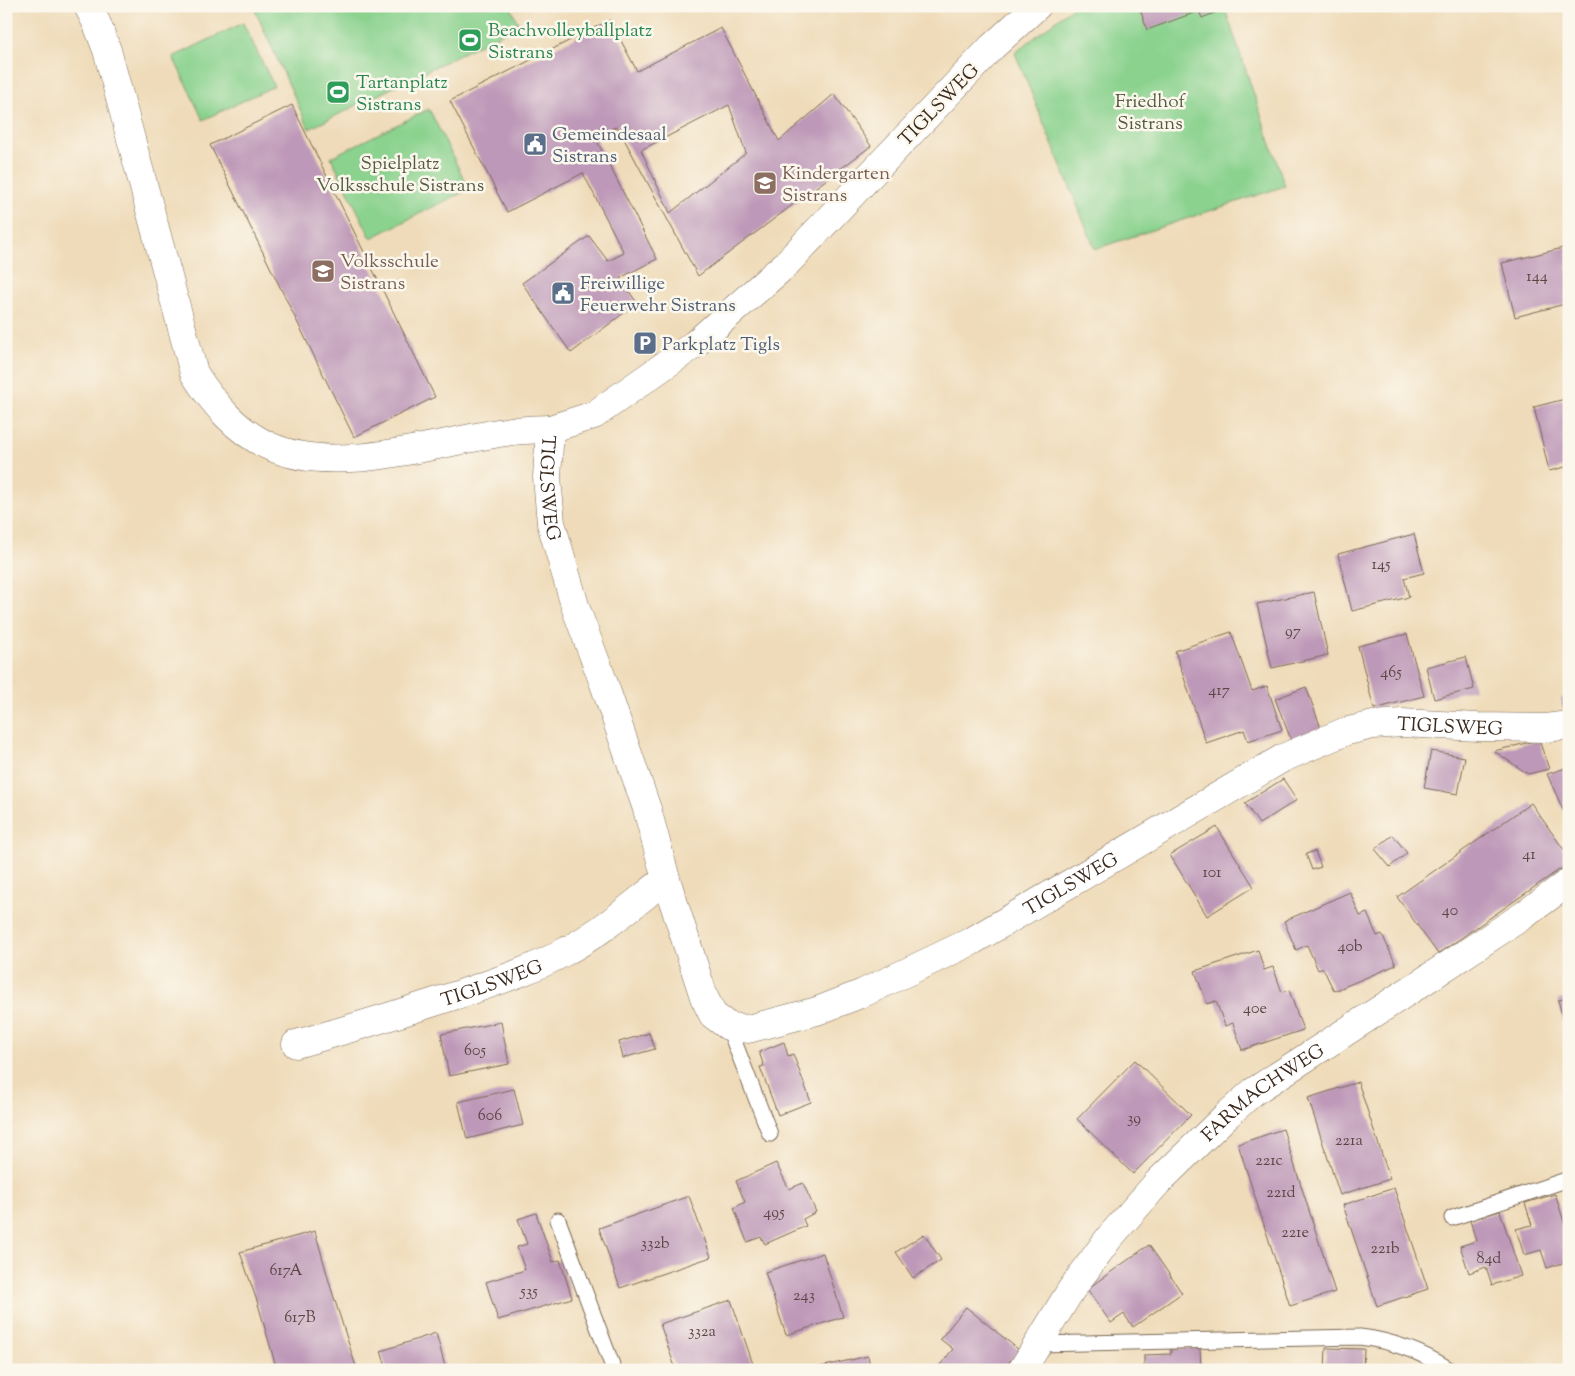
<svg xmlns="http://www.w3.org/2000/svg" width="1575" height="1376" font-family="'Sorts Mill Goudy',serif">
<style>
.green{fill:#8ad28e;stroke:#627e56}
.building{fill:#bd98b8;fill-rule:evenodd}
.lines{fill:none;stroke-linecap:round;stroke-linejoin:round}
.service-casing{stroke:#7a6854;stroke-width:17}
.minor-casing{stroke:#7a6854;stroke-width:29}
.service{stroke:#fff;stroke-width:15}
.minor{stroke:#fff;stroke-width:28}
.labels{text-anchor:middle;stroke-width:5;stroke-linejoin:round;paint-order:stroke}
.number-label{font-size:16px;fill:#5c4644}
.leisure-label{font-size:19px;fill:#27864d;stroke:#fbf7ec;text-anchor:start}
.park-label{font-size:19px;fill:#535c40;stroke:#fbf7ec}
.street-label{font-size:19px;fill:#3b2a1e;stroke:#fbf7ec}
.service-label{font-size:19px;fill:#4e5e75;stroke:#fbf7ec;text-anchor:start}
.education-label{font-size:19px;fill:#785e54;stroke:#fbf7ec;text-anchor:start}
</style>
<rect width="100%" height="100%" fill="#fbf7ec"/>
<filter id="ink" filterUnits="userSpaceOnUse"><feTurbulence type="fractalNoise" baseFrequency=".02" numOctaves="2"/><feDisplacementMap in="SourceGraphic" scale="10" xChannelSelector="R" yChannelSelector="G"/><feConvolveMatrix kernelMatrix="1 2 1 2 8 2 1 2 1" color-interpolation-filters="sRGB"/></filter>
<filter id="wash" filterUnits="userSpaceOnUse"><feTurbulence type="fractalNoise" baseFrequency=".0096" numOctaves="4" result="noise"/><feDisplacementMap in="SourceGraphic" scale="20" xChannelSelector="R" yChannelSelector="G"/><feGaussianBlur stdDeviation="1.12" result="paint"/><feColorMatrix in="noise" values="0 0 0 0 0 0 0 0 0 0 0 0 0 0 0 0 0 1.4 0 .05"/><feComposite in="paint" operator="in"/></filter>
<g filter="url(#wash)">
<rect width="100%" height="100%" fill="#efdbb9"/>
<!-- green -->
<path class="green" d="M253,6H510L519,25L309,129Z
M1074,6H1224L1285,186L1095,249L1015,53Z
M243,23L274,86L203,120L173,57Z
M429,109L469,189L371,238L331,157Z"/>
<g id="blocks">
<!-- building -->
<path class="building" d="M1139,6H1218L1219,11L1202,18L1199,11L1147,30Z
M610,20L637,71L721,28L779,141L834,94L871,146L698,276L617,126L595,137L657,259L620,278L637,303L571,353L522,283L589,236L608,261L624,253L583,173L507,212L450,101ZM729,105L746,153L670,213L641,150Z
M292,105L435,397L354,437L210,145Z
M1567,247L1569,303L1515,317L1502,263Z
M1569,398V466L1549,471L1534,407Z
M1414,534L1424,573L1404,578L1409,597L1352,611L1338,554Z
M1314,592L1328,655L1272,668L1257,604Z
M1231,632L1252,691L1267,686L1282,730L1248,741L1244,730L1206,743L1175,651Z
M1407,634L1424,696L1374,709L1358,646Z
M1466,657L1474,689L1434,699L1426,667Z
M1306,687L1322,731L1292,742L1275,699Z
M1569,695V716H1564L1561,698Z
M1539,740L1549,769L1528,774L1494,751Z
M1431,751L1465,757L1458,794L1424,788Z
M1569,767V823L1547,774Z
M1283,779L1297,800L1259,824L1245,803Z
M1531,803L1569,857V863L1438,954L1397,897Z
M1217,827L1254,887L1207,916L1170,855Z
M1393,835L1407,853L1390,867L1375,849Z
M1315,851L1321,867L1312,870L1306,854Z
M1350,892L1360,916L1367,913L1377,936L1382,934L1396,965L1334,991L1323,968L1318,970L1307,945L1296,950L1284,921Z
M1258,950L1264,970L1273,967L1282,992L1289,990L1303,1030L1242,1050L1233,1023L1225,1026L1216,1001L1207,1004L1195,971Z
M1569,998V1039H1568L1558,1000Z
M501,1022L509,1064L449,1076L441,1034Z
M649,1033L655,1049L623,1058L619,1042Z
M784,1042L788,1056L793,1054L811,1102L778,1115L760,1067L764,1066L759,1052Z
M1135,1060L1191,1115L1133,1174L1077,1119Z
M1358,1082L1390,1179L1340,1195L1308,1098Z
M514,1089L523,1125L467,1139L458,1102Z
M1283,1129L1335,1292L1290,1306L1238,1144Z
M776,1163L789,1189L803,1183L816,1212L803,1219L806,1226L765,1244L761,1237L747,1242L734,1208L745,1202L736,1181Z
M1394,1188L1428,1289L1377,1306L1343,1205Z
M1555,1194L1569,1237V1261L1547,1268L1541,1250L1524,1255L1516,1229L1532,1225L1525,1203Z
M689,1196L711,1257L620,1288L599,1228Z
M1500,1211L1521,1276L1492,1285L1486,1267L1469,1273L1460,1246L1476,1241L1470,1220Z
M536,1213L553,1262L560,1260L572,1298L498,1320L486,1282L525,1270L517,1247L527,1244L518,1219Z
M315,1231L330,1285L357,1370H277L258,1304L240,1252Z
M924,1234L941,1260L913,1278L896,1252Z
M1149,1245L1182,1293L1133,1327L1124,1314L1111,1323L1087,1289Z
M823,1253L843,1317L786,1335L765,1272Z
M731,1300L755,1370H676L660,1324Z
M966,1307L1019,1350L1003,1370H936L953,1349L940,1339Z
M436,1333L446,1370H387L381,1351Z
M1200,1348L1201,1370H1144V1355L1171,1354V1349Z
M1326,1348L1364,1349L1363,1370H1325Z
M868,1356L871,1370H811V1369Z"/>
</g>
</g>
<g filter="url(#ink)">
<use href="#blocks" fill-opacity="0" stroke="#7a6854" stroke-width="1"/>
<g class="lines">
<!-- service casing -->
<g class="service-casing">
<path id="service" d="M728,1026L770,1134
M1452,1218L1569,1179
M558,1220L614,1370
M1039,1344L1360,1337C1393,1341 1422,1352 1450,1370"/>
</g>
<!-- minor casing -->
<g class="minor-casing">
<g id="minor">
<path d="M88,6L97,24L107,50L194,373C213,403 236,431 269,446C339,478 440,440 512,431C525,430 538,429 550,429"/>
<path id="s1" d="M1037,6L992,47L785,265L695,344L594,415L550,429L547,477L551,523L576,609L603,681L647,809L666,879L704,997L713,1015L728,1026L748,1029L817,1011L863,993L972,941L1283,758L1344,732L1373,725L1402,723L1478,727L1546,728L1569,725"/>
<path id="s2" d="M296,1044C352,1029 407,1011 463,993C498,981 535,969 568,950C603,931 635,903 666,879"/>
<path id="s3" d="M1022,1370L1071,1290L1109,1238L1158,1182L1226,1116L1253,1092L1424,981L1524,915L1569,882"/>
</g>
</g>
<!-- service -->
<use href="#service" class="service"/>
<!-- minor -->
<use href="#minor" class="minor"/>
</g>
</g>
<!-- icons -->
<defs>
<g id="stadium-square" transform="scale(1.25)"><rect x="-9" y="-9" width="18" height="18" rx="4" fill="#2e9e5b" stroke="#fbf7ec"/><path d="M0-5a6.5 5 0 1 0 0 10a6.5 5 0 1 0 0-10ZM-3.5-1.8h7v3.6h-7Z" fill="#fff"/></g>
<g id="civic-square" transform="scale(1.25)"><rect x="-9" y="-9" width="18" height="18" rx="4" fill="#5c6f8a" stroke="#fbf7ec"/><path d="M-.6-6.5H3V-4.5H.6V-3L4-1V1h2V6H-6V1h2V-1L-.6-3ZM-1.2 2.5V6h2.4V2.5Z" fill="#fff"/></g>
<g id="school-square" transform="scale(1.25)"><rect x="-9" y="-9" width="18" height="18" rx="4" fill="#8d6e63" stroke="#fbf7ec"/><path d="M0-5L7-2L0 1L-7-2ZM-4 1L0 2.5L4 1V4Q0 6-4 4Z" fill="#fff"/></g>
<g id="parking-square" transform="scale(1.25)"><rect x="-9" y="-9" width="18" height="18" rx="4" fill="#5c6f8a" stroke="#fbf7ec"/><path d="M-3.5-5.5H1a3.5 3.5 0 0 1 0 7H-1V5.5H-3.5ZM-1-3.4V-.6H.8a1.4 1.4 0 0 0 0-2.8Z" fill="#fff"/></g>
</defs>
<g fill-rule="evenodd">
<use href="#stadium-square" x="470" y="40"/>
<use href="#stadium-square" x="338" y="92"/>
<use href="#civic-square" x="535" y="144"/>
<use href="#school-square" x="765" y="183"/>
<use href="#school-square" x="323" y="271"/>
<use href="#civic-square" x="563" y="293"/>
<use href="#parking-square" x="645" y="343"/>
</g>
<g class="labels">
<!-- number labels -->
<g class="number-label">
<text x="1537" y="281">144</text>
<text x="1381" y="569">145</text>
<text x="1293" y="636">97</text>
<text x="1391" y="677">465</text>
<text x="1219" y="695">417</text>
<text x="1529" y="859">41</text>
<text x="1212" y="877">101</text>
<text x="1450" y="915">40</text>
<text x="1350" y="951">40b</text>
<text x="1255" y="1013">40e</text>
<text x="475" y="1055">605</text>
<text x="490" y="1120">606</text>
<text x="1134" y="1123">39</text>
<text x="1349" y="1145">221a</text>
<text x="1269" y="1165">221c</text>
<text x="1281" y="1197">221d</text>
<text x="774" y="1217">495</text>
<text x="1295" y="1237">221e</text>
<text x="655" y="1248">332b</text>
<text x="1385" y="1253">221b</text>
<text x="1489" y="1263">84d</text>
<text x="286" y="1275">617A</text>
<text x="529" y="1296">535</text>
<text x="804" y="1300">243</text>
<text x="300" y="1322">617B</text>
<text x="702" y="1336">332a</text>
</g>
<!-- leisure labels -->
<g class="leisure-label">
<text x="488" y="36">Beachvolleyballplatz<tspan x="488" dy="22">Sistrans</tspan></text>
<text x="356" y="88">Tartanplatz<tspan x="356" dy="22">Sistrans</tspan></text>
</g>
<!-- park labels -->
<g class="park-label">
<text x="1150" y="107">Friedhof<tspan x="1150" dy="22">Sistrans</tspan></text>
<text x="400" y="169">Spielplatz<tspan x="400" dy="22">Volksschule Sistrans</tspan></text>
</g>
<!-- street labels -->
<g class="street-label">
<text transform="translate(938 104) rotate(-46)" y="7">TIGLSWEG</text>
<text dy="7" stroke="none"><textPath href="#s1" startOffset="710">TIGLSWEG</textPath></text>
<text dy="7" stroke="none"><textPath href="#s1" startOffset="2078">TIGLSWEG</textPath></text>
<text dy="7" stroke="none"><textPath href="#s1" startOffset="1658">TIGLSWEG</textPath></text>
<text dy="7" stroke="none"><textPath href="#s2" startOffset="205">TIGLSWEG</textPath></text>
<text dy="7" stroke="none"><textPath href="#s3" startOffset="371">FARMACHWEG</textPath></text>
</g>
<!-- service labels -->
<g class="service-label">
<text x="552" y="140">Gemeindesaal<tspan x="552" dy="22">Sistrans</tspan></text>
<text x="580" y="289">Freiwillige<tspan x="580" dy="22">Feuerwehr Sistrans</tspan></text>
<text x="662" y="350">Parkplatz Tigls</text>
</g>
<!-- education labels -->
<g class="education-label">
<text x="782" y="179">Kindergarten<tspan x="782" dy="22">Sistrans</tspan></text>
<text x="340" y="267">Volksschule<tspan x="340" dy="22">Sistrans</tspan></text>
</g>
</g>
<!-- margin -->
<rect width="1575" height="1376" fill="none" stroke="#fbf7ec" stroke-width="25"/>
</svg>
